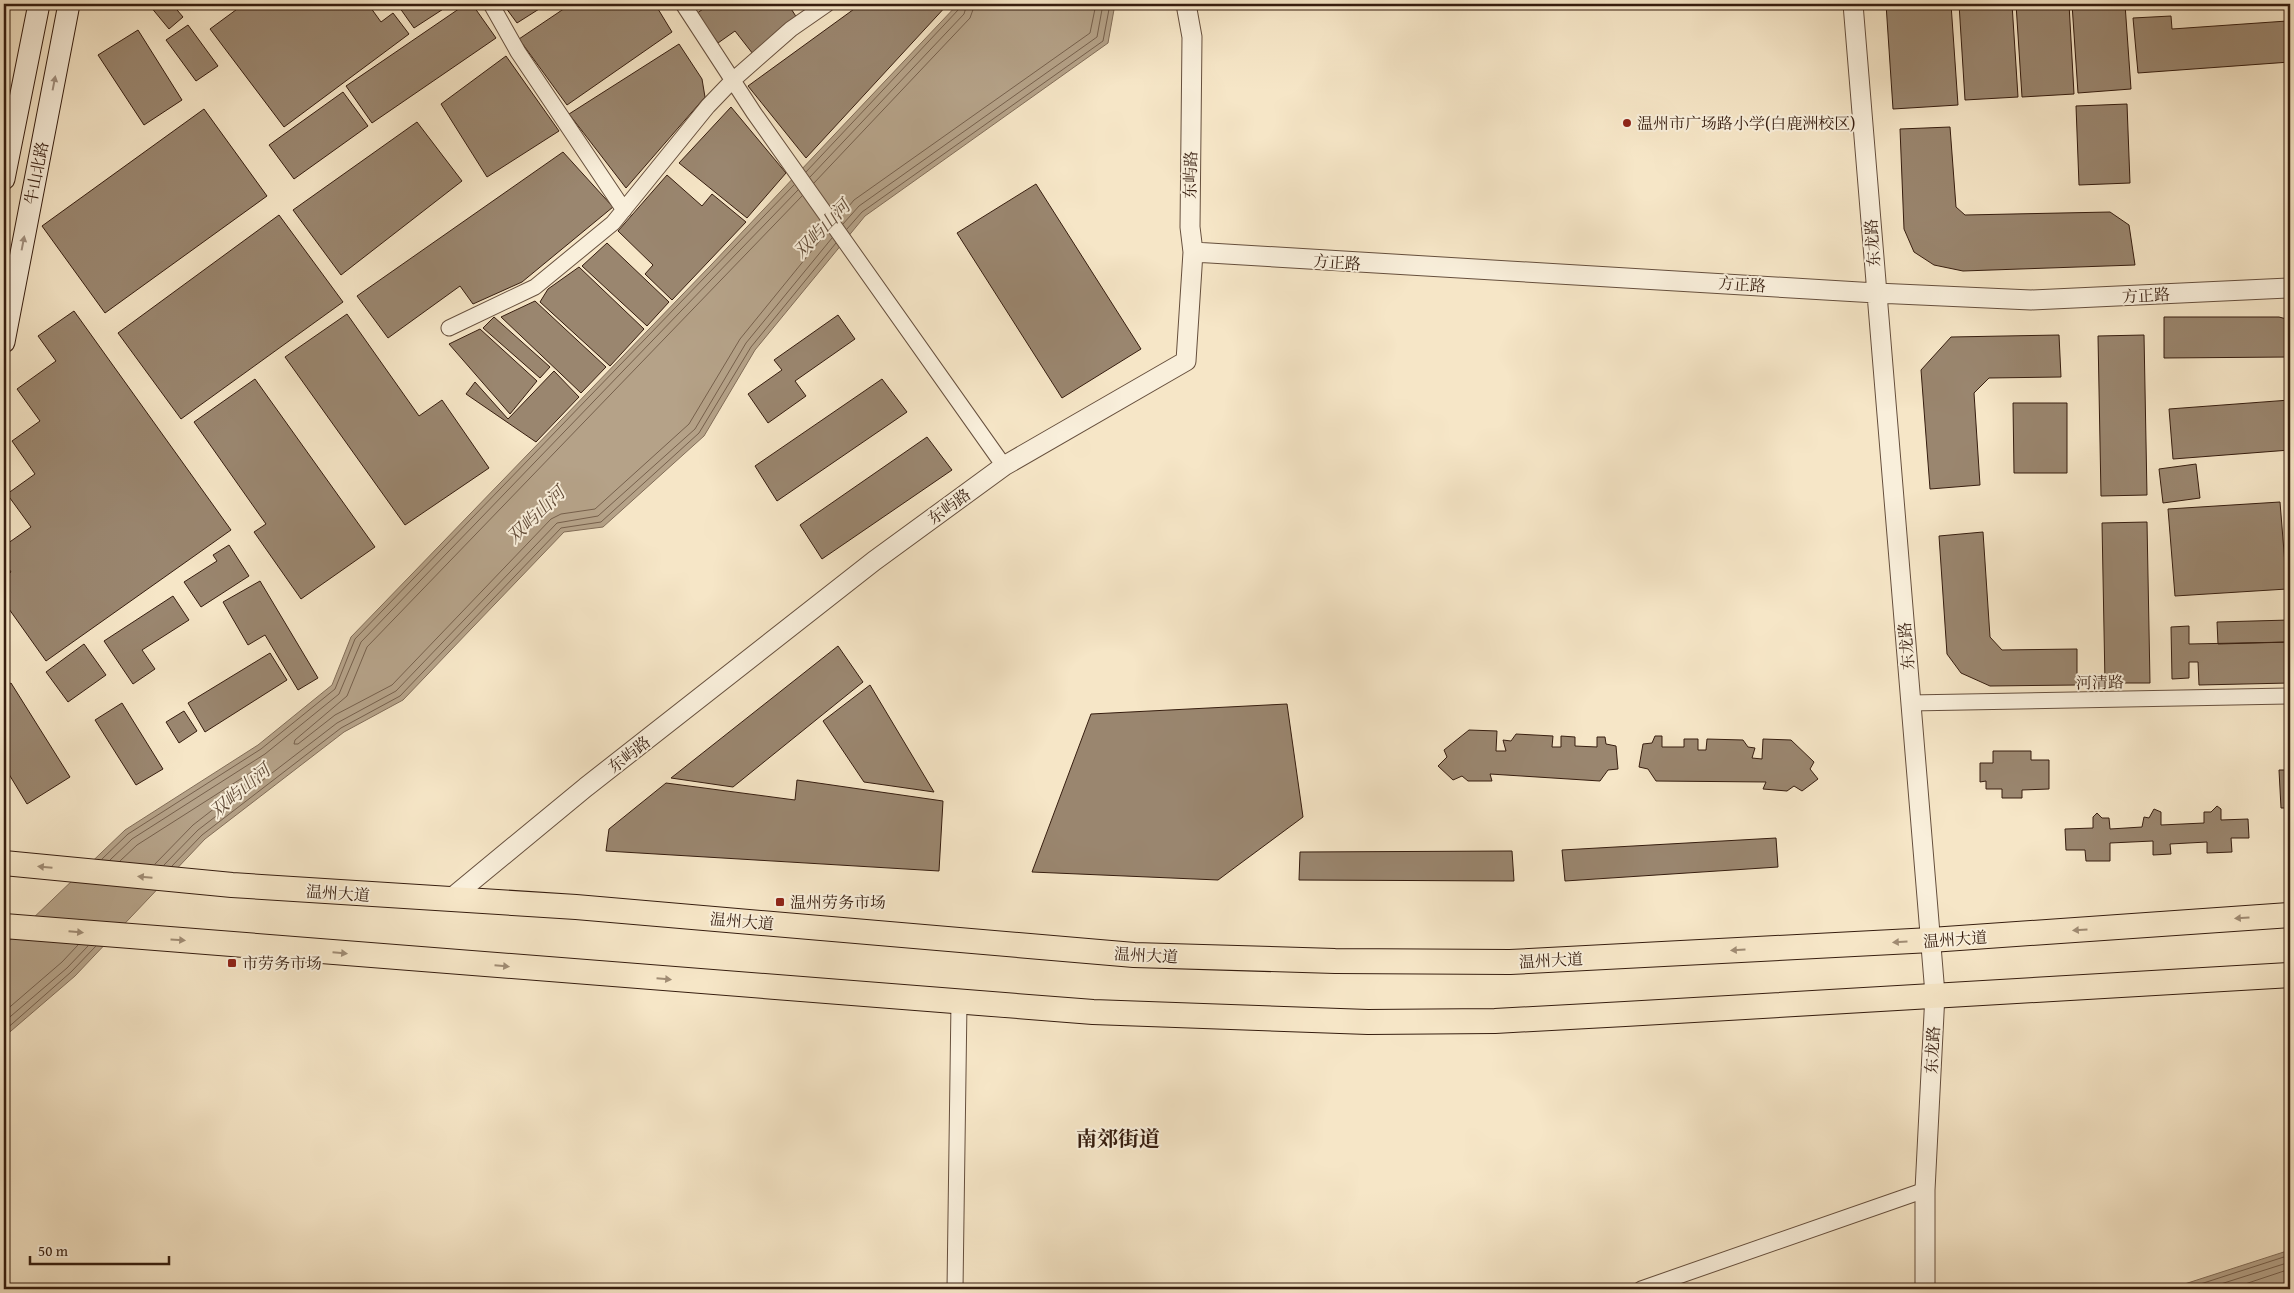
<svg xmlns="http://www.w3.org/2000/svg" width="2294" height="1293" font-family="'Gentium Book Plus','Noto Serif SC',serif">
<style>
.water{fill:#b5a288;stroke:#826d58}
.lines{fill:none;stroke-linecap:round;stroke-linejoin:round}
.shore{stroke:#76604c;stroke-width:1}
.building{fill:#9a866f;stroke:#361d0f}
.minor-casing{stroke:#664f3d;stroke-width:17}
.tertiary-casing{stroke:#664f3d;stroke-width:21}
.secondary-casing{stroke:#361d0f;stroke-width:23}
.primary-casing{stroke:#361d0f;stroke-width:26}
.minor{stroke:#f9efdb;stroke-width:15}
.tertiary{stroke:#f9efdb;stroke-width:19}
.secondary{stroke:#f9efdb;stroke-width:21}
.primary{stroke:#f6e6c7;stroke-width:24}
.oneway{fill:#a1907f}
.oneway2{fill:#a08c74}
.poi-dot{fill:#8f2418;stroke:#f9efdb;stroke-width:2}
.labels{text-anchor:middle;stroke-width:4;stroke-linejoin:round;paint-order:stroke}
.poi-label{font-size:16px;fill:#361d0f;stroke:#f9efdb;text-anchor:start}
.street-label{font-size:16px;fill:#361d0f;stroke:#f9efdb}
.water-label{font-size:18px;font-style:italic;fill:#624c39;stroke:#f9efdb}
.district-label{font-size:21px;font-weight:bold;fill:#361d0f;stroke:#f9efdb}
</style>
<rect width="100%" height="100%" fill="#f6e6c7"/>
<filter id="stains"><feTurbulence type="fractalNoise" baseFrequency=".004" numOctaves="4"/><feColorMatrix values="0 0 0 0 .2 0 0 0 0 .09 0 0 0 0 .02 0 0 0 .5 -.17"/></filter>
<radialGradient id="worn" r=".72"><stop offset=".6" stop-color="#630" stop-opacity="0"/><stop offset="1" stop-color="#630" stop-opacity=".3"/></radialGradient>
<!-- water -->
<path class="water" d="M958,4H1115L1108,43L865,216L755,350L704,436L603,527L564,532L403,700L344,732L205,839L75,976L4,1037V946L125,830L258,745L332,685L351,637L711,265Z
M2290,1250V1289H2169Z"/>
<g class="lines">
<!-- shore -->
<path class="shore" d="M806,172L959,9L961,4
M810,177L964,14L967,4
M814,183L970,18L975,4
M802,196L367,647L347,696L295,740L294,744H298L335,715L392,685L551,519L561,514L595,509L689,424L740,339L827,232
M839,218L854,200L1090,33L1096,4
M843,224L859,206L1097,37L1103,4
M847,229L862,212L1103,41L1110,4
M102,859L128,834L261,749L335,689L355,639L794,185
M110,860L132,839L265,754L339,694L361,642L798,190
M120,861L137,845L261,766H264V770L193,825L155,864
M164,865L198,830L337,723L396,691L557,523L598,516L695,429L746,343L832,238
M172,866L202,835L341,728L400,696L561,528L601,522L699,433L751,347L836,243
M4,1012L62,962L78,945
M4,1022L67,968L88,946
M4,1031L71,972L96,946
M2185,1289L2290,1255
M2205,1289L2290,1262
M2230,1289L2290,1269"/>
</g>
<!-- building -->
<path class="building" d="M153,4H172L183,17L169,29L150,6Z
M244,4H368L381,22L393,13L409,34L284,127L210,29Z
M397,4H451L414,28Z
M466,4H472L496,38L372,123L346,86Z
M503,4H547L517,23Z
M571,4H655L672,32L567,105L519,39Z
M711,4H788L797,18L753,54L735,31L718,43L697,13Z
M861,4H948L806,158L748,86Z
M1886,4H1951L1958,105L1893,109Z
M1959,4H2012L2018,97L1965,100Z
M2016,4H2069L2074,94L2022,97Z
M2072,4H2125L2131,89L2078,93Z
M2171,16L2172,29L2287,21L2290,62L2138,73L2133,18Z
M188,25L218,66L196,81L166,40Z
M138,30L182,100L144,125L98,55Z
M679,44L702,79L705,97L626,188L569,114Z
M506,56L559,131L487,177L441,104Z
M343,92L368,126L294,179L269,145Z
M2127,104L2130,183L2079,185L2076,106Z
M731,107L786,173L747,218L679,163Z
M204,109L267,196L105,313L42,226Z
M417,122L462,181L341,275L293,210Z
M1950,127L1956,207L1965,215L2110,212L2129,225L2135,265L1963,271L1934,265L1914,252L1904,229L1900,129Z
M563,152L613,207L522,282L473,304L460,286L388,338L357,296Z
M667,175L702,206L712,194L746,222L672,300L645,274L653,265L618,231Z
M1036,184L1141,349L1062,398L957,233Z
M279,215L343,302L181,419L118,333Z
M607,243L669,302L647,326L582,266Z
M579,267L644,329L610,366L540,302L548,289Z
M535,301L606,367L581,393L501,317Z
M74,311L231,530L46,661L4,602V577L11,572L4,562V546L31,527L7,494L35,474L12,441L40,421L17,389L56,361L38,336Z
M347,314L419,416L442,400L489,468L405,525L285,357Z
M838,315L855,339L795,381L806,396L768,423L748,394L782,370L774,360Z
M494,317L550,367L540,378L483,328Z
M2164,317H2279L2290,320V357L2164,358Z
M480,329L537,381L510,414L449,344Z
M2059,335L2061,377L1989,378L1974,393L1980,485L1930,489L1921,370L1951,337Z
M2144,335L2147,495L2101,496L2098,336Z
M554,371L579,397L536,442L466,394L475,382L508,419Z
M255,379L375,547L301,599L254,532L266,524L194,422Z
M882,379L907,412L777,501L755,466Z
M2290,400V450L2173,459L2169,409Z
M2013,403H2067V473H2014Z
M927,437L952,470L822,559L800,525Z
M2196,464L2200,498L2163,503L2159,469Z
M2280,502L2287,589L2175,596L2168,509Z
M2147,522L2150,683H2105L2102,523Z
M1983,532L1990,637L2002,650L2077,649V685L1990,686L1961,673L1947,654L1939,536Z
M229,545L249,576L201,607L184,582L217,561L213,555Z
M260,581L318,678L298,690L265,635L248,645L223,602Z
M173,596L189,620L142,650L155,669L133,684L104,641Z
M2290,620V642L2218,644L2217,622Z
M2189,626V644L2290,642V683L2199,685L2198,662H2189V678L2172,679L2171,627Z
M84,644L106,675L68,702L46,672Z
M838,646L863,682L733,787L671,778Z
M270,653L287,680L205,732L188,703Z
M11,683L70,777L27,804L4,766V687Z
M870,685L934,792L864,782L823,721Z
M122,703L163,769L136,785L95,720Z
M1287,704L1303,817L1218,880L1032,872L1091,714Z
M184,711L197,731L179,743L166,722Z
M1469,730L1497,731L1496,751H1506L1503,740L1511,741L1516,734L1553,736L1552,747H1561V736L1575,737V746L1597,747V737H1605L1606,744L1616,746L1618,769L1608,770L1600,781L1490,774L1492,781H1468L1462,776L1453,780L1438,766L1447,757L1444,750Z
M1655,736H1662V747H1684V739H1698V750H1706L1707,739L1743,740L1748,747L1755,748L1752,758L1762,759L1763,739L1791,740L1814,762L1810,769L1818,779L1802,791L1794,786L1787,791L1763,789L1766,782L1656,781L1648,769L1639,767L1643,744L1652,743Z
M1993,751H2031V760H2049V789L2022,790V798H2002V789H1986V781L1980,782V763H1993Z
M2279,770H2290V816H2286L2285,808H2281Z
M797,780L943,801L939,871L606,851L609,829L666,783L795,800Z
M2217,806L2221,809V820L2248,819L2249,838H2231L2232,852L2207,853V842L2170,844L2171,854L2153,855V841L2110,843V861H2086L2085,850H2066L2065,829L2093,828V817L2097,813L2102,818H2109L2110,829L2142,827L2144,817L2149,818L2154,809L2161,812V825L2204,823V812H2211Z
M1776,838L1778,867L1565,881L1562,850Z
M1512,851L1514,881L1299,880L1300,852Z"/>
<g class="lines">
<!-- minor casing -->
<g class="minor-casing">
<path id="minor" d="M491,4L518,52L624,210
M683,4L754,113L1004,466
M449,328L535,287L613,223L708,106L733,80L791,29L827,4
M1910,703L2290,696
M955,1289L959,1002
M1641,1289L1925,1190"/>
</g>
<!-- tertiary casing -->
<g class="tertiary-casing">
<path id="tertiary" d="M1853,4L1935,994L1925,1190V1289
M1193,252L1876,293L2031,300L2290,288
M449,900L586,787L874,561L1004,466L1186,361L1193,252L1190,227L1192,37L1186,4"/>
</g>
<!-- secondary casing -->
<g class="secondary-casing">
<path id="secondary" d="M4,179L39,4
M4,342L69,4"/>
</g>
<!-- primary casing -->
<g class="primary-casing">
<path id="primary" d="M4,863L232,885L576,907L1134,955L1335,961L1510,962L1931,940L2290,915
M4,926L1093,1012L1368,1022L1495,1021L1625,1014L2290,975"/>
</g>
<!-- minor -->
<use href="#minor" class="minor"/>
<!-- tertiary -->
<use href="#tertiary" class="tertiary"/>
<!-- secondary -->
<use href="#secondary" class="secondary"/>
<!-- primary -->
<use href="#primary" class="primary"/>
</g>
<!-- one-way arrows -->
<defs><path id="oneway-solid" d="M-6-.8H1V-3.2L6.5 0L1 3.2V.8H-6Z" transform="scale(1.25)"/></defs>
<g class="oneway">
<use href="#oneway-solid" transform="translate(54 83) rotate(-79)"/>
<use href="#oneway-solid" transform="translate(23 243) rotate(-79)"/>
</g>
<g class="oneway2">
<use href="#oneway-solid" transform="translate(45 867) rotate(-175)"/>
<use href="#oneway-solid" transform="translate(145 877) rotate(-175)"/>
<use href="#oneway-solid" transform="translate(2242 918) rotate(176)"/>
<use href="#oneway-solid" transform="translate(2080 930) rotate(176)"/>
<use href="#oneway-solid" transform="translate(76 932) rotate(5)"/>
<use href="#oneway-solid" transform="translate(178 940) rotate(4)"/>
<use href="#oneway-solid" transform="translate(1900 942) rotate(177)"/>
<use href="#oneway-solid" transform="translate(1738 950) rotate(177)"/>
<use href="#oneway-solid" transform="translate(340 953) rotate(5)"/>
<use href="#oneway-solid" transform="translate(502 966) rotate(5)"/>
<use href="#oneway-solid" transform="translate(664 979) rotate(5)"/>
</g>
<!-- markers -->
<g class="poi-dot">
<circle cx="1627" cy="123" r="5"/>
<rect x="775" y="897" width="10" height="10" rx="2.5"/>
<rect x="227" y="958" width="10" height="10" rx="2.5"/>
</g>
<g class="labels">
<!-- poi labels -->
<g class="poi-label">
<text x="1637" y="129">温州市广场路小学(白鹿洲校区)</text>
<text x="790" y="908">温州劳务市场</text>
<text x="242" y="969">市劳务市场</text>
</g>
<!-- street labels -->
<g class="street-label">
<text transform="translate(36 173) rotate(-79)" y="6">牛山北路</text>
<text transform="translate(1190 175) rotate(-89)" y="6">东屿路</text>
<text transform="translate(1872 243) rotate(-94)" y="6">东龙路</text>
<text transform="translate(1337 262) rotate(4)" y="6">方正路</text>
<text transform="translate(1742 284) rotate(4)" y="6">方正路</text>
<text transform="translate(2146 295) rotate(-3)" y="6">方正路</text>
<text transform="translate(949 506) rotate(-36)" y="6">东屿路</text>
<text transform="translate(1906 646) rotate(-95)" y="6">东龙路</text>
<text transform="translate(2100 682) rotate(-1)" y="6">河清路</text>
<text transform="translate(629 754) rotate(-38)" y="6">东屿路</text>
<text transform="translate(338 893) rotate(4)" y="6">温州大道</text>
<text transform="translate(742 921) rotate(5)" y="6">温州大道</text>
<text transform="translate(1955 939) rotate(-4)" y="6">温州大道</text>
<text transform="translate(1146 955) rotate(3)" y="6">温州大道</text>
<text transform="translate(1551 960) rotate(-3)" y="6">温州大道</text>
<text transform="translate(1932 1050) rotate(-87)" y="6">东龙路</text>
</g>
<!-- water labels -->
<g class="water-label">
<text transform="translate(822 229) rotate(-46)" y="6">双屿山河</text>
<text transform="translate(536 515) rotate(-44)" y="6">双屿山河</text>
<text transform="translate(240 791) rotate(-40)" y="6">双屿山河</text>
</g>
<!-- district labels -->
<g class="district-label">
<text x="1118" y="1146">南郊街道</text>
</g>
</g>
<!-- margin -->
<rect width="2294" height="1293" fill="none" stroke="#f6e6c7" stroke-width="20"/>
<rect x="5" y="5" width="2284" height="1283" fill="none" stroke="#361d0f" stroke-width="2.5"/>
<rect x="10" y="10" width="2274" height="1273" fill="none" stroke="#361d0f"/>
<!-- scale -->
<path d="M30 1256v8h139v-8" fill="none" stroke="#361d0f" stroke-width="2.5"/>
<text x="38" y="1256" font-size="15" fill="#361d0f" stroke="#f9efdb" stroke-width="4" paint-order="stroke">50 m</text>
<rect width="100%" height="100%" filter="url(#stains)"/>
<rect width="100%" height="100%" fill="url(#worn)"/>
</svg>
